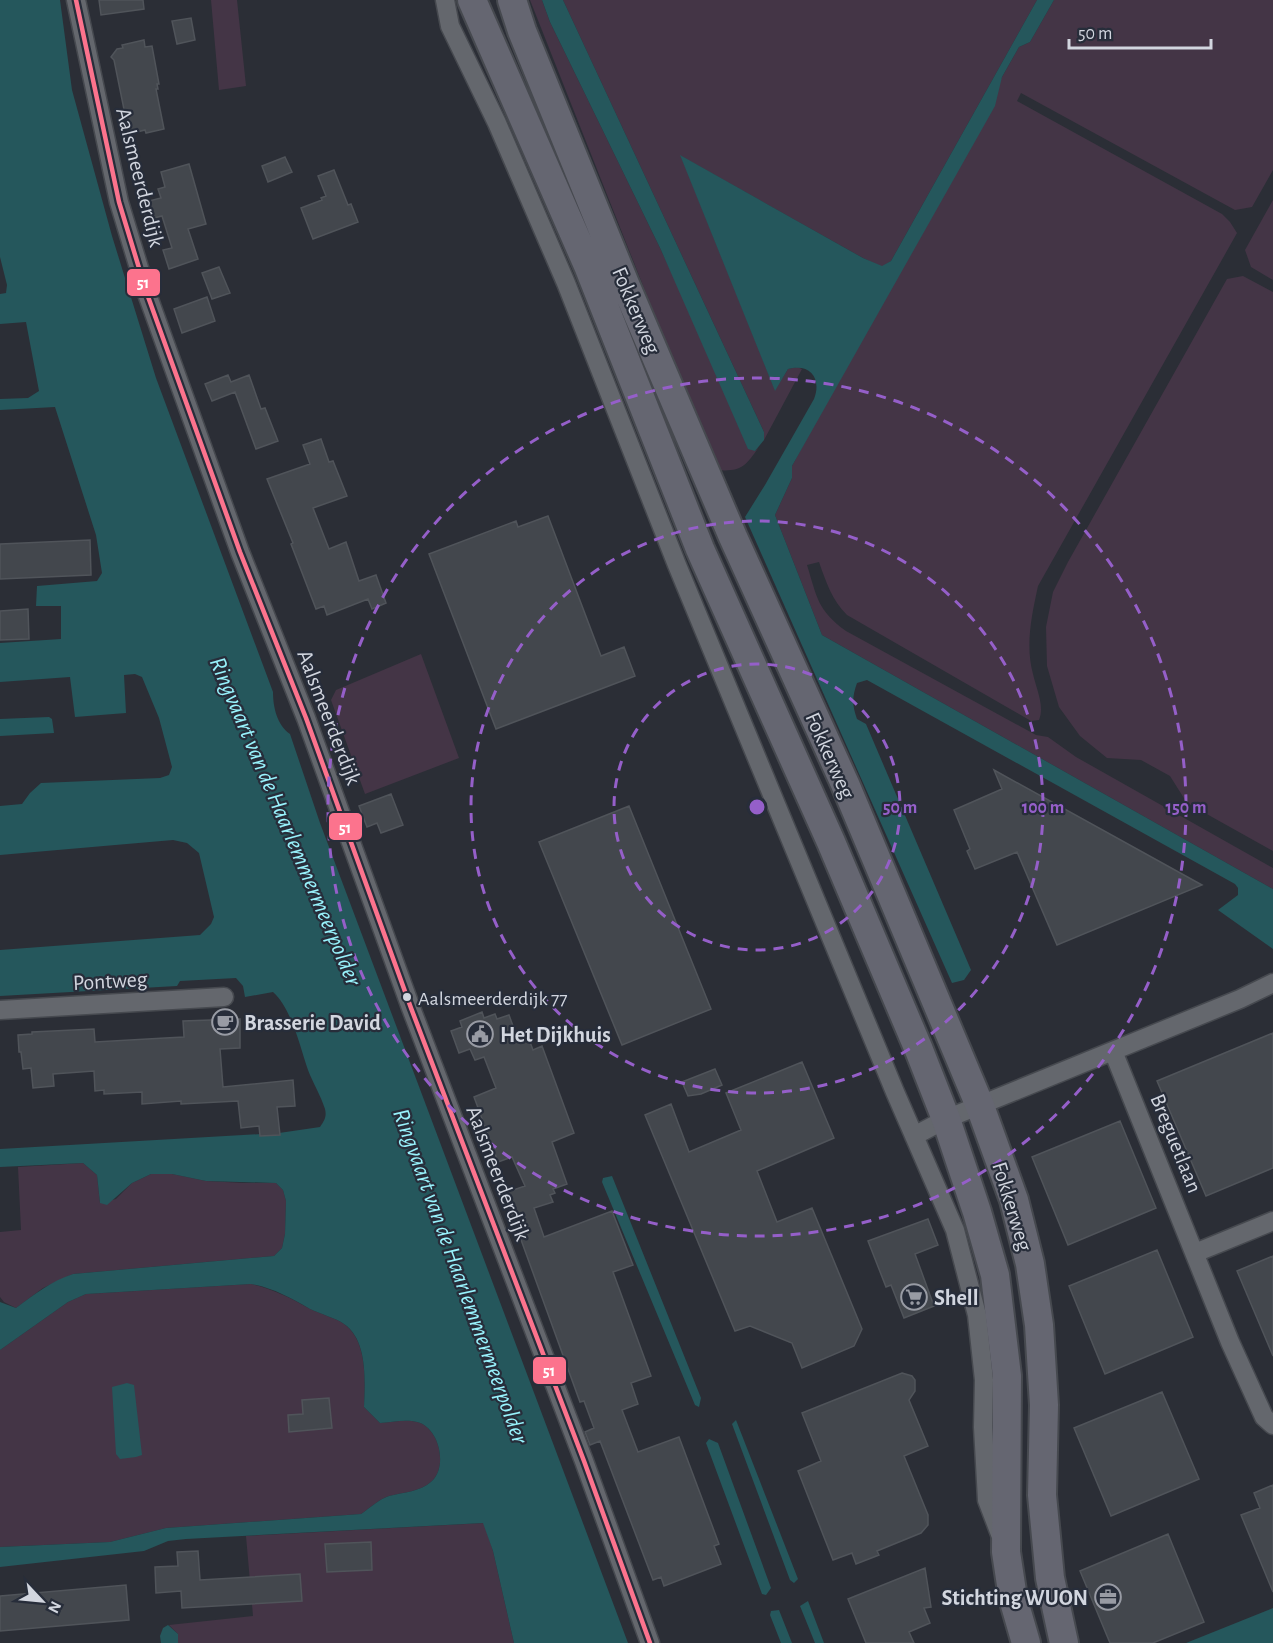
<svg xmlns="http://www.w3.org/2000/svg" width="1273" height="1643" font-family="'Alegreya Sans',sans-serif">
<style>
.green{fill:#443546}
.water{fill:#25575c}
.building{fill:#43474d;stroke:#50545a;stroke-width:1.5}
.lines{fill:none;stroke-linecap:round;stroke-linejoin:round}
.street-casing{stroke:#46494f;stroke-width:21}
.primary-casing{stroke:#46494f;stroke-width:32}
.street{stroke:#64676d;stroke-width:18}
.primary{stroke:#656671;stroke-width:28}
.bus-1-casing{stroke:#272d3a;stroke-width:9}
.bus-1{stroke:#fc738d;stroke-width:4.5}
.ring{fill:none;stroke:#955fc9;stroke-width:3;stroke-dasharray:10 8}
.bus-dot{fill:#d2d6df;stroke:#272d3a;stroke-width:2}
.labels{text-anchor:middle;stroke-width:4.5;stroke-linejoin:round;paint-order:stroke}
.bus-label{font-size:20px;fill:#d2d6df;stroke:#272d3a;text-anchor:start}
.street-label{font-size:22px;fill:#d2d6df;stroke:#272d3a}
.poi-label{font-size:22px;font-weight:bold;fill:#d2d6df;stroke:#272d3a;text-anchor:start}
.water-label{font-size:24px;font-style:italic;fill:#98f2fc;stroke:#272d3a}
.centre{fill:#955fc9;stroke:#272d3a;stroke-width:3}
.ring-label{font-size:18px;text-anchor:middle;font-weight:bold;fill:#955fc9;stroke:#272d3a;stroke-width:4.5;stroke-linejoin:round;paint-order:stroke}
.line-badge{stroke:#272d3a;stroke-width:2}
.badge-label{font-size:16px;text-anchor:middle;font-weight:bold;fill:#fff}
</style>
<rect width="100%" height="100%" fill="#2b2e36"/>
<!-- green -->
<path class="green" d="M211,0H237L246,86L219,90Z
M530,0H542L550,22L661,250L755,451L759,447C745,467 741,472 716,470Z
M563,0H1037L891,261L882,267L863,258L681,156L775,390L788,369L797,367L802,369L764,440V432Z
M1054,0H1273V170L1252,207L1235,210L1021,93L1017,101L1222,214L1230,222L1237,233L1038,586C1032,614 1025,645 1033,674C1036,688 1045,706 1039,720L1031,721L847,615C832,600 826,582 819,562L807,565C817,597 817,610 846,631L1036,735L1048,737L1076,757L1273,868V889L822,635L775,515L792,478V466L1002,77L1019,47L1030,42Z
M1273,200V280L1251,267L1245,250Z
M1243,276L1273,292V851L1187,803L1170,776L1141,760L1107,758L1080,736L1059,707L1047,666L1046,627L1053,592L1068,562L1227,279Z
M421,654L459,758L365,794L331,700L336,690Z
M83,1163L97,1175L100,1203L116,1199L132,1183L151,1174H172L206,1181L244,1183H276L283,1190L286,1201L285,1234L282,1248L274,1256L73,1274L43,1288L16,1308L4,1302L0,1297V1232L21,1230L18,1167Z
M251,1284C273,1289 291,1298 310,1309C320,1314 336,1318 344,1324C368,1341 365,1382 364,1407L380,1423C391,1422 407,1419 417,1422C439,1427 448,1466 432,1481C420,1492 404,1492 389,1496C379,1499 370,1508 361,1514L166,1528L110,1542L0,1547V1350L68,1302L86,1294Z
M484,1523L493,1551L514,1643H178V1634L169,1625L253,1616L246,1536Z"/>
<!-- water -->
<path class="water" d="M0,0H60L72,90L112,236L156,378L273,692C273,707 277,725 290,734L320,823L628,1643H514L493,1551L483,1523L186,1539L168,1541L144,1551L0,1567V1547L110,1542L166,1528L361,1514C370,1508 379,1499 389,1496C404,1492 420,1492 432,1481C448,1466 439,1427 417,1422C407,1419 391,1422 380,1423L364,1407C365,1382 368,1340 344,1324C336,1318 320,1314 310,1309C291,1298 273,1288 251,1284L86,1294L68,1302L0,1350V1302L16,1308C35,1294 51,1281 73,1274L274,1256L282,1248L285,1234L286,1201L283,1190L276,1183L206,1181L172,1174H151L132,1183L107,1205L100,1203L97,1175L83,1163L0,1167V1149L279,1133L320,1127C324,1121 327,1117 325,1109C321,1096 313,1083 308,1070C300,1047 292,1009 273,992L245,997L243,986L236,978L180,981L177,986L0,996V950L200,935L211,924L214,917L199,853L187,843L173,840L0,855V806L22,804L30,793L41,783L160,778L169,775L172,767L159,718L142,677L135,674L124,675L126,713L75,717L70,677L0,682V643L61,639V606H36L37,586L97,581L102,573L96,535L55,407L0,410V399L28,398L39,391L26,322L0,324V294L6,293L7,285L0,257Z
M542,0H563L764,432V440L755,451L748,449L661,250L550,22Z
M1037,0H1054L1030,42L1019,47L1002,77L995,106L792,466V478L775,515L822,635L1273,889V949L1218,910L1238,895V888L1235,884L867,680L857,683C852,697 852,705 857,719L866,724L971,970L964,980L952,983L745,517L765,485L814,399C822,378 810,363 788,369L775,391L680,155L863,258L882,266L891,261Z
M49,717L52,719L54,733L0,736V719Z
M612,1176L701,1398L699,1407L695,1405L602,1182L603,1178Z
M127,1383L134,1385L142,1455L136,1457L120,1459L116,1454L112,1387Z
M736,1420L798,1579L794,1583L790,1580L732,1424Z
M709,1439L718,1443L771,1588L766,1595L762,1594L706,1443Z
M808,1601L824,1643H815L800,1606Z
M1273,1608V1643H1186Z
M779,1610L792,1643H781L770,1615L771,1611Z
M168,1625L178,1634V1643H161L160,1636L163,1628Z"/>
<!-- building -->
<path class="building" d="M99,0H143L144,9L101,15Z
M191,18L195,40L177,44L172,21Z
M144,40L145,47L152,46L159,84H157L158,89H156L164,129L146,133L145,130L129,134L114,60L111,57L117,49L123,48L122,45Z
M285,157L292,172L268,182L262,166Z
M189,164L206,224L188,229L198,259L169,269L163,250L172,248L162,216L146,220L141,203L161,198L158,189L165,187L161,172Z
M334,170L348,205L351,204L358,222L313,239L301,208L322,200L321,198L326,196L318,176Z
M219,267L230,293L212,299L202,273Z
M207,297L215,321L182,333L174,309Z
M228,375L231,382L249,375L261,409L265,408L278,441L256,449L235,392L212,401L205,384Z
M321,439L329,462L333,461L347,496L313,508L329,549L346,542L359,581L376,575L386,603L372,609L368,599L327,615L324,606L316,609L291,544L293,543L267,479L310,464L303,445Z
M548,516L601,656L624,647L635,676L496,729L429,554L516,521L518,527Z
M90,540L91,575L0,579V544Z
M28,609L29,639L0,640V611Z
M994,770L1202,885L1057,945L1017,852L975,869L967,851L970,849L954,810L1002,789Z
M391,794L403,825L381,833L377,823L367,827L359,806Z
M629,806L711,1009L622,1045L539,842Z
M482,1012L484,1018L495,1014L497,1019L509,1015L517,1037L527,1034L533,1050L542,1046L574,1133L552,1142L567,1184L553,1189L555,1193L550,1195L553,1202L534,1208L544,1237L612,1211L633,1265L613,1272L651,1376L631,1383L638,1404L622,1410L638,1452L679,1437L719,1544L714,1546L721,1564L664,1586L661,1577L653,1580L600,1441L590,1445L585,1432L594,1428L584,1401L580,1402L504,1193L525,1186L512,1157L498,1162L474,1097L496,1088L484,1057L475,1060L470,1049L459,1053L451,1031L462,1027L460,1021Z
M240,1019V1048L220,1049L223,1087L293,1080L295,1106L277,1107L280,1135L260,1136L259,1126L241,1128L238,1101L181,1104V1101L142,1104V1092L104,1094V1090L95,1091L94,1071L53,1074L54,1086L33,1088L31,1068L23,1069L21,1052H19L18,1035L32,1034V1032L94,1029L95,1042L165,1038L184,1037L183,1021Z
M1273,1033V1168L1206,1196L1157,1081Z
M802,1062L834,1138L757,1171L777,1222L812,1208L862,1329L854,1346L802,1368L792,1343L750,1326L735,1331L645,1115L671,1104L689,1152L741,1130L726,1093Z
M715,1069L722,1085L701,1094L688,1096L682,1082Z
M1120,1121L1156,1208L1068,1245L1032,1157Z
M928,1219L938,1245L915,1254L934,1306L904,1318L891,1285L886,1287L868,1241Z
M1157,1250L1193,1337L1105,1374L1069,1286Z
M1273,1256V1356L1237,1271Z
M902,1373L912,1376L915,1380V1391L909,1400L928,1446L904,1456L928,1515V1525L921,1533L877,1551L879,1555L856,1564L852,1553L833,1560L798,1471L821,1461L802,1413Z
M1162,1392L1199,1479L1111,1516L1074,1428Z
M329,1398L332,1428L289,1432L288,1415L303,1414L302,1400Z
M1273,1485V1592L1241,1515L1260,1508L1254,1493Z
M1168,1534L1204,1622L1153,1643H1110L1080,1571Z
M371,1542L372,1570L327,1572L325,1544Z
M198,1551L200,1580L300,1574L302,1601L182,1608L181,1591L156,1593L155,1567L178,1566L177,1552Z
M925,1568L931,1607L924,1608L930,1623L909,1632L914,1643H866L848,1599Z
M126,1585L129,1620L0,1631V1596Z"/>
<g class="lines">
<!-- street casing -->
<g class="street-casing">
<path id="street" d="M76,0L119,202L146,291L240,552L306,718L411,1008L584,1461L650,1643
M445,0L450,26L497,123L566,283L677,565L895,1092L955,1230L977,1315L984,1380L983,1427L987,1500L1000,1534
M0,1010L224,997
M1113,1051L1230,1342L1264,1417L1273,1425
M914,1136L946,1119L1240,999L1273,983
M1195,1253L1273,1221"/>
</g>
<!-- primary casing -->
<g class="primary-casing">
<path id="primary" d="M472,0L589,268L700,549L831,842L919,1050L946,1119L977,1212L995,1275L1007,1376L1006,1552L1013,1598L1026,1643
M512,0L522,31L625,284L733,537L845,784L980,1106L1014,1200L1030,1264L1039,1325L1044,1405L1042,1495L1050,1578L1064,1643"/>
</g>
<!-- street -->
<use href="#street" class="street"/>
<!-- primary -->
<use href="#primary" class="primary"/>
<!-- bus-1 casing -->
<g class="bus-1-casing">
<path id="bus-1" d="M76,0L119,202L146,291L240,552L306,718L411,1008L584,1461L650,1643"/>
</g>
<!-- bus-1 -->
<use href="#bus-1" class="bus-1"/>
</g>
<!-- distance rings -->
<g class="ring">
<circle cx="757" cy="807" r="143"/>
<circle cx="757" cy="807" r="286"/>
<circle cx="757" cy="807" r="429"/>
</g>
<!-- icons -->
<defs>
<g id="cafe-ring" transform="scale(1.35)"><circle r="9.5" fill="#272d3a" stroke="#989ba4" stroke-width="1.5"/><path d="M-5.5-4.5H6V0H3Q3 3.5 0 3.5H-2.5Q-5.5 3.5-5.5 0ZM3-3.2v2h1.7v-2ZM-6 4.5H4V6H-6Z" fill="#989ba4"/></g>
<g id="civic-ring" transform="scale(1.35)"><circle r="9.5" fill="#272d3a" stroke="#989ba4" stroke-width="1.5"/><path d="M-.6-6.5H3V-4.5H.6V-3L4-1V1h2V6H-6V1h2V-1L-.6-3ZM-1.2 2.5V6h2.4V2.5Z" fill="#989ba4"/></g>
<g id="supermarket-ring" transform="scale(1.35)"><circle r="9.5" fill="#272d3a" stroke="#989ba4" stroke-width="1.5"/><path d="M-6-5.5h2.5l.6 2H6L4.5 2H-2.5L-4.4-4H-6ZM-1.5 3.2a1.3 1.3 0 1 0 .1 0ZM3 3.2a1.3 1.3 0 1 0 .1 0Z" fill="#989ba4"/></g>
<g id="office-ring" transform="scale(1.35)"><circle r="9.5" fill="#272d3a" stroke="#989ba4" stroke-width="1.5"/><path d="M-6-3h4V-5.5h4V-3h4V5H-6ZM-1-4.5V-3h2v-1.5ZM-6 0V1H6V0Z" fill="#989ba4"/></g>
</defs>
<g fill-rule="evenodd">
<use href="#cafe-ring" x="225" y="1022"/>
<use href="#civic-ring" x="480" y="1034"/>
<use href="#supermarket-ring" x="914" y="1297"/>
<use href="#office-ring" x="1108" y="1597"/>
</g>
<!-- markers -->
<circle class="bus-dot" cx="407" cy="997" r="5"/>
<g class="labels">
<!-- bus labels -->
<g class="bus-label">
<text x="418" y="1005">Aalsmeerderdijk 77</text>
</g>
<!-- street labels -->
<g class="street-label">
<text transform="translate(141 177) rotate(76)" y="8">Aalsmeerderdijk</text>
<text transform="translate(637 310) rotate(67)" y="8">Fokkerweg</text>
<text transform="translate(330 717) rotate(69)" y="8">Aalsmeerderdijk</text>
<text transform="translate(831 755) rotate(66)" y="8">Fokkerweg</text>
<text transform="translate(110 980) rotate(-3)" y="8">Pontweg</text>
<text transform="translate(1177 1143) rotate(68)" y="8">Breguetlaan</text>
<text transform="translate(499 1173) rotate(69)" y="8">Aalsmeerderdijk</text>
<text transform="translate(1013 1206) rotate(73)" y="8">Fokkerweg</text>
</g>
<!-- poi labels -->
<g class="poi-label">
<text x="244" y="1030">Brasserie David</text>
<text x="500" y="1042">Het Dijkhuis</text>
<text x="934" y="1305">Shell</text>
<text x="1088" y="1605" text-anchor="end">Stichting WUON</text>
</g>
<!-- water labels -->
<g class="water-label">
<text transform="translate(286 821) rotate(67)" y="8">Ringvaart van de Haarlemmermeerpolder</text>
<text transform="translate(461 1276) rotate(70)" y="8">Ringvaart van de Haarlemmermeerpolder</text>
</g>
</g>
<circle cx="757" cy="807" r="9" class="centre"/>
<g class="ring-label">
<text x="900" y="813">50 m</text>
<text x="1043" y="813">100 m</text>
<text x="1186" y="813">150 m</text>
</g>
<g class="line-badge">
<rect x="126" y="268" width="35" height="29" rx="6" fill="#fc738d"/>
<rect x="328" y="812" width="35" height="29" rx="6" fill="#fc738d"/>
<rect x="532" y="1356" width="35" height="29" rx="6" fill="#fc738d"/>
</g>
<g class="badge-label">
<text x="143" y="288">51</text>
<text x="345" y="833">51</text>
<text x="549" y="1376">51</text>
</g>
<!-- north arrow -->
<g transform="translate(42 1601) rotate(116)" stroke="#272d3a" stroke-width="4.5" paint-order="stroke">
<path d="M0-4.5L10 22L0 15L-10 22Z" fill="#d2d6df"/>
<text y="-9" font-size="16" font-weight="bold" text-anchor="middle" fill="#d2d6df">N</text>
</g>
<!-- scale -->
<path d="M1069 39v9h142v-9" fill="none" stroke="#d2d6df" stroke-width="3"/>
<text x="1078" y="39" font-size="18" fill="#d2d6df" stroke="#272d3a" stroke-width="4.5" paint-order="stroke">50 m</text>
</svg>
